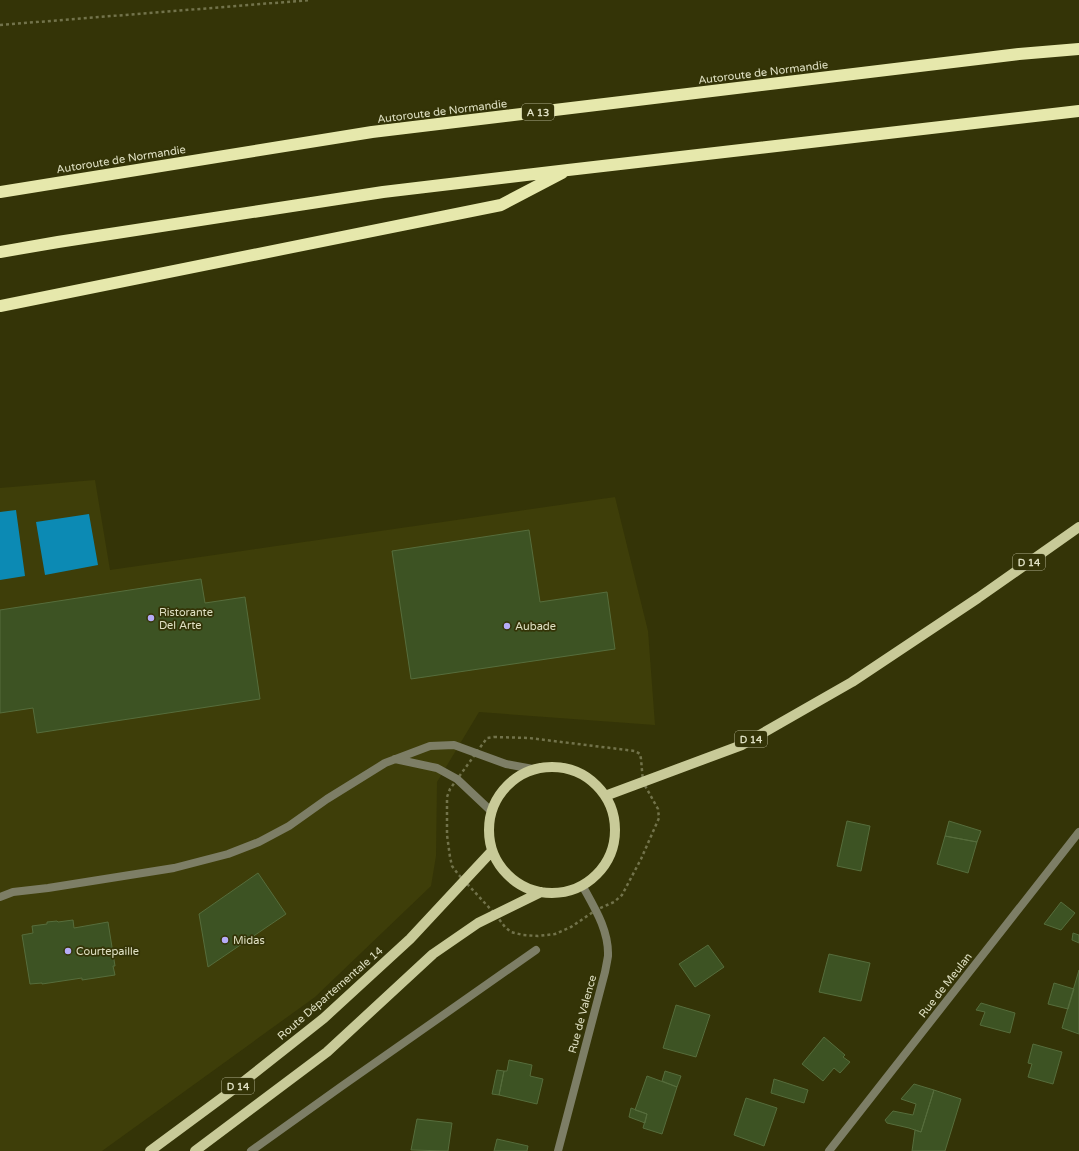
<svg xmlns="http://www.w3.org/2000/svg" width="1079" height="1151" font-family="'Varela Round',sans-serif">
<style>
.built{fill:#3e3e09}
.water{fill:#0c8ab4}
.building{fill:#3d5323;stroke:#566d3c}
.lines{fill:none;stroke-linecap:round;stroke-linejoin:round}
.path{stroke:#72734b;stroke-width:2.5;stroke-dasharray:3 3;stroke-linecap:butt}
.street{stroke:#7d7e66;stroke-width:8}
.primary{stroke:#c8ca98;stroke-width:10}
.highway{stroke:#e6e8ac;stroke-width:12}
.poi-dot{fill:#b6acf8;stroke:#343407;stroke-width:1.5}
.labels{text-anchor:middle;stroke-width:3.5;stroke-linejoin:round;paint-order:stroke}
.shield{fill:#343407;stroke:#acac8b;stroke-width:1}
.shield-label{font-size:10px;font-weight:bold;fill:#dfe0c3}
.street-label{font-size:11px;fill:#dfe0c3;stroke:#343407}
.poi-label{font-size:11px;fill:#dfe0c3;stroke:#343407;text-anchor:start}
</style>
<rect width="100%" height="100%" fill="#343407"/>
<!-- built -->
<path class="built" d="M95,480L110,570L615,497L648,631L655,725L479,712L437,782L436,856L431,886L315,997L102,1151H0V488Z"/>
<!-- water -->
<path class="water" d="M16,510L25,576L0,580V512Z
M89,514L98,565L45,575L36,522Z"/>
<!-- building -->
<path class="building" d="M529,530L540,602L607,592L615,649L411,679L392,551Z
M201,579L205,603L245,597L260,699L37,733L33,708L0,713V610Z
M847,821L870,826L861,871L837,866Z
M949,821L981,831L977,842L945,836Z
M945,836L977,842L968,873L937,864Z
M258,873L286,914L208,967L199,914Z
M1061,902L1075,913L1061,930L1044,924Z
M73,920L74,928L108,922L115,966H113L115,975L82,980V978L42,984V983L30,984L22,935L33,933L32,926L47,924V922L57,921L58,922Z
M1073,933L1079,935V943L1072,940Z
M708,945L724,967L695,987L679,964Z
M829,954L870,963L861,1001L819,992Z
M1079,970V1034L1062,1028Z
M1054,983L1074,989L1068,1009L1048,1004Z
M981,1003L1015,1013L1010,1033L980,1025L985,1012L976,1010Z
M676,1005L710,1015L696,1057L663,1048Z
M824,1037L845,1055L843,1057L850,1062L840,1073L834,1068L823,1081L802,1064Z
M1033,1044L1062,1052L1053,1084L1028,1077L1032,1064L1028,1063Z
M509,1060L532,1065L530,1076L543,1079L537,1104L499,1095L504,1071H507Z
M497,1070L504,1071L499,1095L492,1094Z
M665,1071L681,1076L677,1087L662,1081Z
M647,1076L677,1087L662,1134L643,1128L647,1114L635,1110Z
M774,1079L808,1090L804,1103L771,1093Z
M914,1084L934,1090L921,1132L909,1128L887,1123L885,1120L893,1111L913,1115L916,1104L901,1099Z
M934,1090L961,1099L945,1151H912L915,1130L921,1132Z
M746,1098L777,1108L764,1146L734,1135Z
M631,1108L647,1114L645,1123L629,1117Z
M417,1119L452,1123L448,1151L411,1150Z
M497,1139L528,1146L527,1151H494Z"/>
<g class="lines">
<!-- path -->
<path class="path" d="M0,25L311,0
M494,737L529,738L635,751L640,754L641,759L643,782L658,809L659,818L641,859L622,895L614,902L596,910L571,927L555,934L538,936L523,935L511,932L505,927L495,914L458,874L452,866L450,857L447,835V797L450,789L487,738Z"/>
<!-- street -->
<path class="street" d="M395,759L437,768L457,779L491,811
M0,897L13,892L48,888L174,868L228,854L259,842L289,826L327,799L385,763L430,746L454,745L506,764L533,769
M251,1151L342,1086L536,950
M558,1151L605,972C606,967 607,962 608,956C609,930 594,907 582,885
M829,1151L1079,832"/>
<!-- primary -->
<path class="primary" d="M489 830a63 63 0 1 1 126 0a63 63 0 1 1-126 0Z
M605,796L742,745L852,682L978,598L1079,527
M150,1151L242,1083L324,1018L410,939L492,851
M195,1151L327,1052L433,954L478,923L541,892"/>
<!-- highway -->
<path class="highway" d="M0,192L372,132L1019,54L1079,49
M0,252L58,242L383,192L568,170L1079,111
M0,306L501,205L562,173"/>
</g>
<!-- markers -->
<g class="poi-dot">
<circle cx="151" cy="618" r="4"/>
<circle cx="507" cy="626" r="4"/>
<circle cx="225" cy="940" r="4"/>
<circle cx="68" cy="951" r="4"/>
</g>
<g class="labels">
<!-- shield labels -->
<g class="shield">
<rect x="522" y="104" width="32" height="16" rx="3"/>
<rect x="1013" y="554" width="32" height="16" rx="3"/>
<rect x="735" y="731" width="32" height="16" rx="3"/>
<rect x="222" y="1078" width="32" height="16" rx="3"/>
</g>
<g class="shield-label">
<text x="538" y="116">A 13</text>
<text x="1029" y="566">D 14</text>
<text x="751" y="743">D 14</text>
<text x="238" y="1090">D 14</text>
</g>
<!-- street labels -->
<g class="street-label">
<text transform="translate(763 72) rotate(-7)" y="4">Autoroute de Normandie</text>
<text transform="translate(442 111) rotate(-7)" y="4">Autoroute de Normandie</text>
<text transform="translate(121 159) rotate(-9)" y="4">Autoroute de Normandie</text>
<text transform="translate(945 985) rotate(-52)" y="4">Rue de Meulan</text>
<text transform="translate(330 993) rotate(-41)" y="4">Route Départementale 14</text>
<text transform="translate(582 1014) rotate(-75)" y="4">Rue de Valence</text>
</g>
<!-- poi labels -->
<g class="poi-label">
<text x="159" y="616">Ristorante<tspan x="159" dy="13">Del Arte</tspan></text>
<text x="515" y="630">Aubade</text>
<text x="233" y="944">Midas</text>
<text x="76" y="955">Courtepaille</text>
</g>
</g>
</svg>
